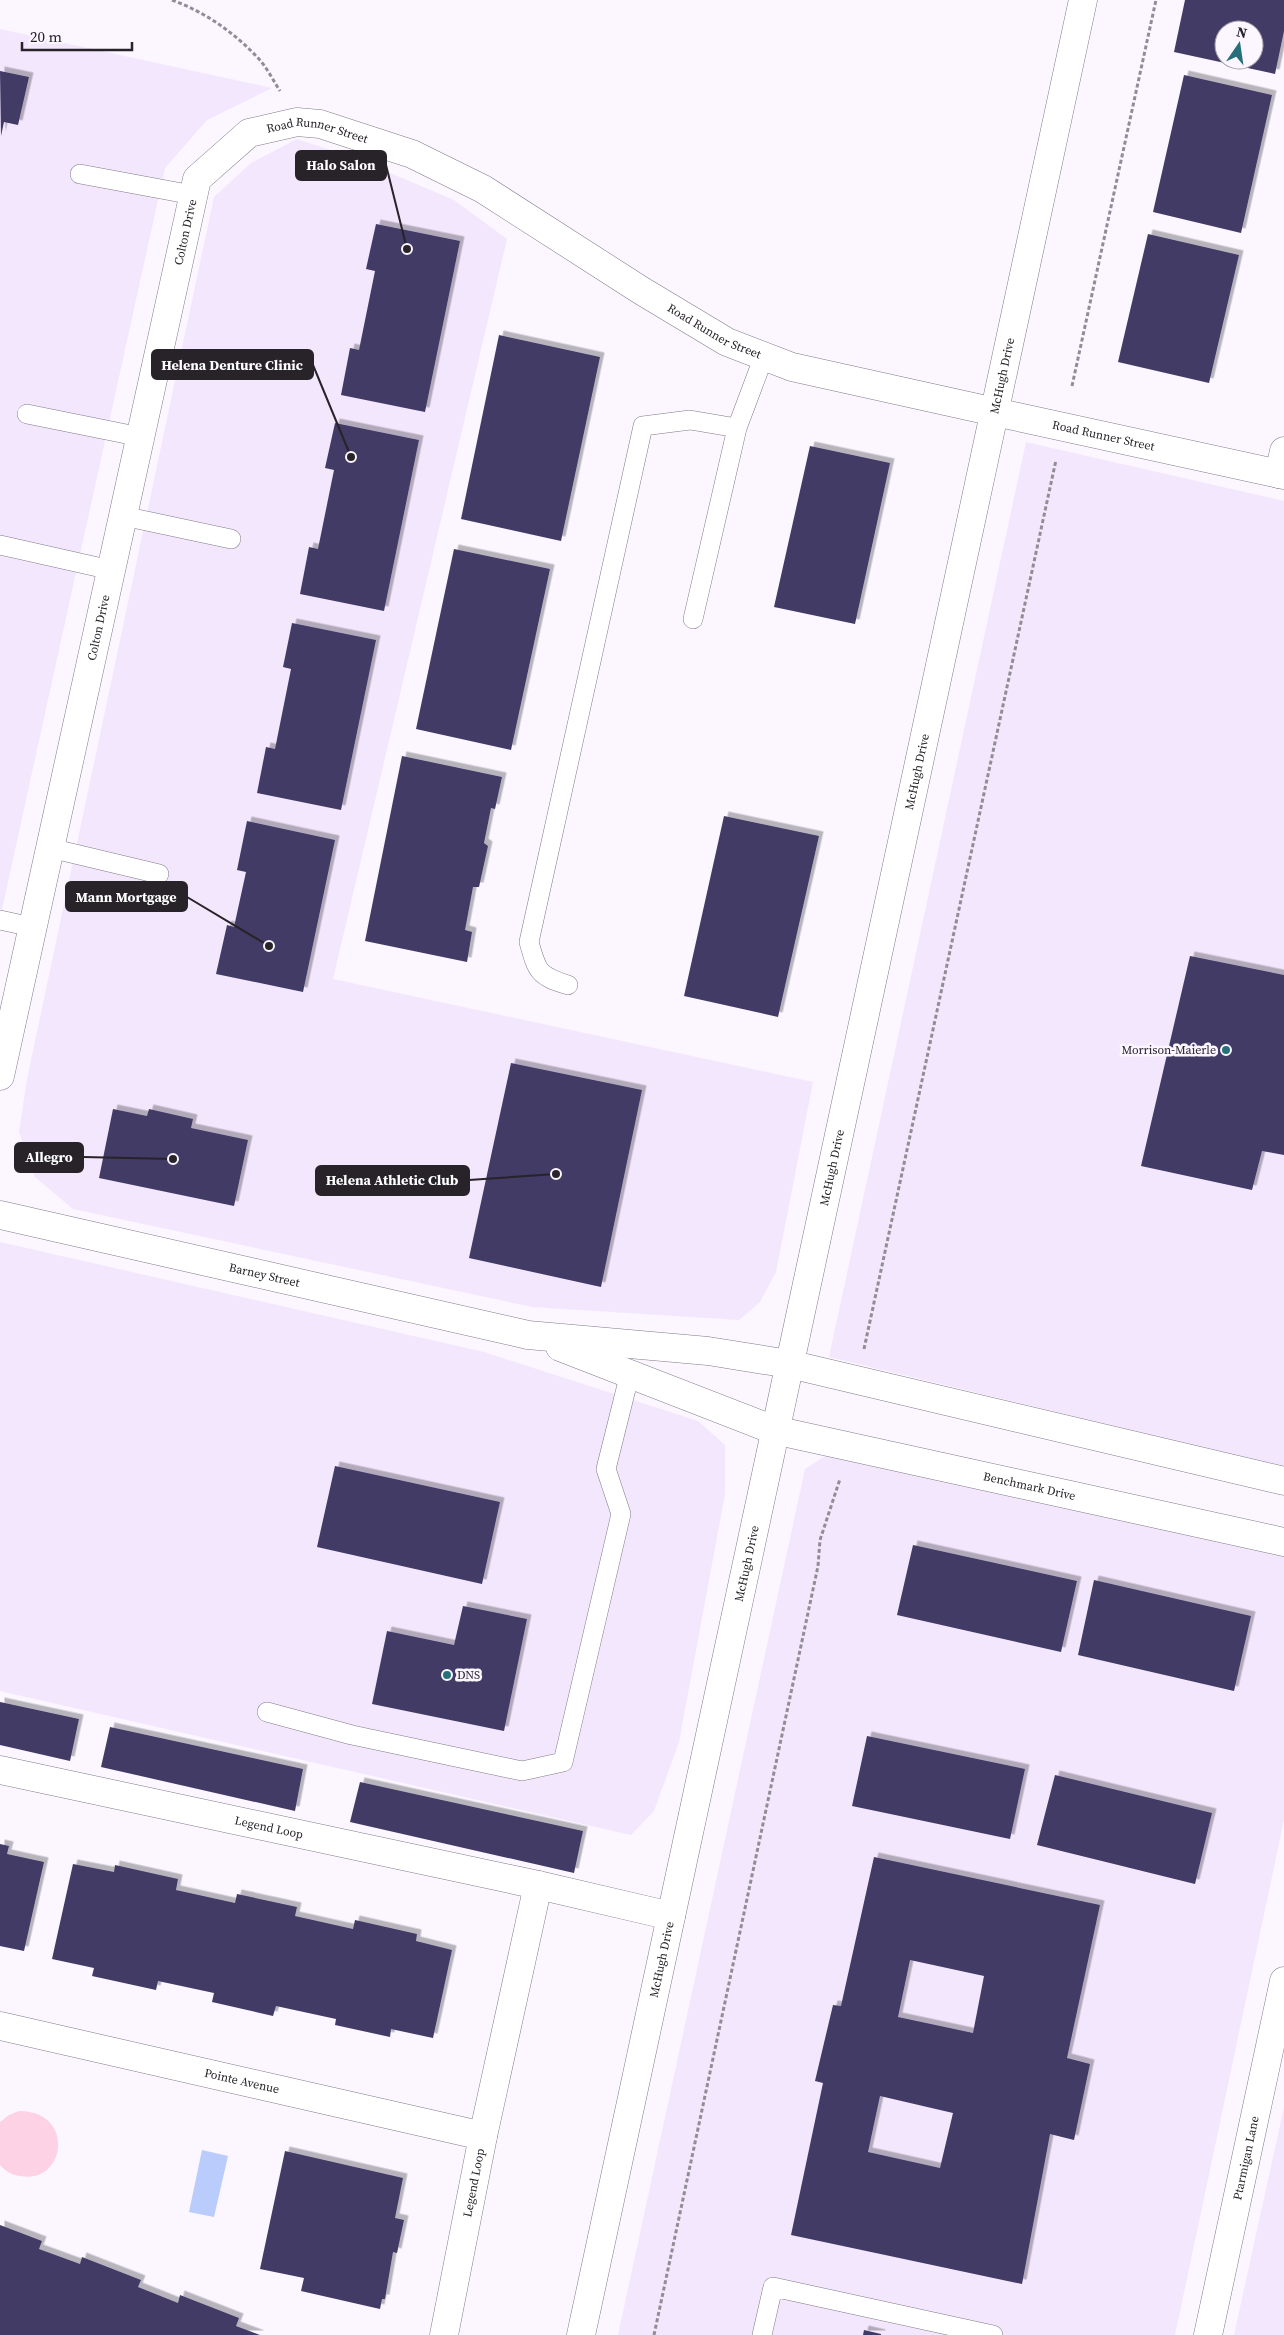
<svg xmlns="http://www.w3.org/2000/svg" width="1284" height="2335" font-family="'Source Serif 4',serif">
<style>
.built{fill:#f3e7fd}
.green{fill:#fdd2e4}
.water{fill:#baccfb}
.building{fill:#423b65;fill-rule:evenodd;filter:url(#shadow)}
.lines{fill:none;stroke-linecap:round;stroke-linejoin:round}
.lane-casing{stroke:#827a88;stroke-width:20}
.street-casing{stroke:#827a88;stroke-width:29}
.secondary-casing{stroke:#827a88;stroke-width:29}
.path{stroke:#918d94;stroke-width:3;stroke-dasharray:4 2.5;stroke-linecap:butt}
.lane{stroke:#fff;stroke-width:19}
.street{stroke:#fff;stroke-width:28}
.secondary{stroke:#fff;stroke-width:28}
.poi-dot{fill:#277079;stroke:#fbf6ff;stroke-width:2}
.labels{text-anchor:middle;stroke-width:5;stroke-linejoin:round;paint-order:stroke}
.street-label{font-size:12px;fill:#272329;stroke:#fbf6ff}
.poi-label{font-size:12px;fill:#272329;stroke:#fbf6ff;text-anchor:end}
.leader{fill:none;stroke:#272329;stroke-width:2}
.callout-dot{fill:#272329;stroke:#fbf6ff;stroke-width:2}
.callout{fill:#272329;stroke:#272329;stroke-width:2}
.callout-label{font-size:14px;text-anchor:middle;font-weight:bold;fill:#fff}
</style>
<defs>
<filter id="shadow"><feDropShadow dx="4.5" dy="-4.5" stdDeviation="0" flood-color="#0004"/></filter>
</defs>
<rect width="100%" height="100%" fill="#fbf6ff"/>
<!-- built -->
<path class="built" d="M0,29L272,88L207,120L165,168L0,918Z
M297,139L355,158L454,200L507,239L333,979L813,1082L776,1272L760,1302L739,1320L532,1307L73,1209L35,1177L19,1132L27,1079L214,197L251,163Z
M1026,442L1284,501V1467L829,1357Z
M0,1242L484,1352L698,1421L725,1445V1494L679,1742L654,1811L631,1835L0,1691Z
M833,1451L1284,1555V1820L1175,2335H618L805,1469Z
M1284,2107V2335H1234Z"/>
<!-- green -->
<path class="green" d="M19,2111C76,2111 66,2185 20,2176C12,2175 5,2171 0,2165V2122L9,2115Z"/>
<!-- water -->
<path class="water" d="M202,2150L228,2156L214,2217L189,2212Z"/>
<!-- building -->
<path class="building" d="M1185,0H1284V31L1275,74L1174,52ZM1224,30H1254V60H1224Z
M0,71L29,77L18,125L4,122L1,136Z
M1184,75L1272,95L1241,233L1153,212Z
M376,224L460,241L425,412L341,395L350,348L359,350L375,271L366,269Z
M1148,234L1239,255L1209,383L1118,362Z
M499,335L600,357L561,541L461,519Z
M335,423L419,440L384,611L300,594L309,547L318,549L334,470L325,468Z
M810,446L890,463L855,624L774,607Z
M454,549L550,569L511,750L416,729Z
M292,623L376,640L341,810L257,793L266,747L275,749L291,669L283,667Z
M402,756L502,777L495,809L491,808L484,843L488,846L479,887H473L465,930L472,932L467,962L365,941Z
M724,816L819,836L778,1017L684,996Z
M247,821L335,840L303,992L216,974L227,925L234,927L246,872L237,870Z
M1190,956L1284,975V1155L1262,1151L1252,1190L1141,1166Z
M511,1063L642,1090L601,1287L469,1258Z
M113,1109L147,1116L149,1109L193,1119L191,1128L248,1140L234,1206L99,1178Z
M335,1466L500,1502L482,1584L317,1547Z
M913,1545L1077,1581L1061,1652L897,1615Z
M1094,1580L1251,1616L1234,1691L1078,1655Z
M463,1606L527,1619L504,1731L372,1704L387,1631L454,1645Z
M0,1702L79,1719L70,1761L0,1745Z
M110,1727L303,1769L295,1811L101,1767Z
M867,1736L1025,1769L1010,1839L852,1806Z
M1055,1775L1212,1813L1195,1884L1037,1845Z
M360,1782L583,1831L574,1873L350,1822Z
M0,1844L9,1846L7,1854L44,1862L24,1951L0,1946Z
M874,1857L1100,1905L1067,2058L1090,2064L1074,2140L1050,2134L1022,2284L791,2235L823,2083L815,2081L833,2005L841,2006ZM910,1960L984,1976L973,2033L898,2017ZM880,2096L953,2113L940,2168L868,2152Z
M73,1864L114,1872L115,1865L178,1879L176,1890L235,1903L237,1894L297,1907L295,1916L353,1929L355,1920L417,1934L416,1941L452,1950L433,2038L391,2029L390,2037L335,2025L336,2019L276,2006L273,2016L212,2002L214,1993L158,1981L156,1990L92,1976L94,1968L52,1959Z
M285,2151L403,2178L395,2218L404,2220L397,2253L393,2252L385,2299H382L380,2309L301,2291L304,2278L260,2269Z
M0,2225L42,2241L39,2249L80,2264L82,2257L141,2280L138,2287L178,2303L180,2295L239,2318L236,2326L260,2335H0Z
M864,2330L881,2334V2335H863Z"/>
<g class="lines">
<!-- lane casing -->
<g class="lane-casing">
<path id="lane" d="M80,174L193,195
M27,414L141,437
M123,516L231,539
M0,545L111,570
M693,619L737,428
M50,848L159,874
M0,920L32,927
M568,985C538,976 537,971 529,942L643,426L690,420L737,428L764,356
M267,1712L352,1735L522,1771L563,1762L621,1514L606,1469L630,1373
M762,2335L773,2287L993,2335"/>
</g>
<!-- street casing -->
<g class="street-casing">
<g id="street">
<path d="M1279,474L1284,451"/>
<path id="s1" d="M0,1076L197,179L249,133L297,122L320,124L412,154L483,189L642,291L727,342L792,367L995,412"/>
<path id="s2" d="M0,1215L528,1335L708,1351L789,1364L1284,1481"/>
<path id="s3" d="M560,1347L774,1430L1284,1542"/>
<path id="s4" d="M0,1770L538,1885L671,1916"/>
<path id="s5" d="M0,2026L483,2136"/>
<path id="s6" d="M444,2335L483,2136L538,1885"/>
<path id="s7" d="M1208,2335L1284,1981"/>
</g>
</g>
<!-- secondary casing -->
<g class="secondary-casing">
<g id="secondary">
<path id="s8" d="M995,412L1284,475"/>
<path id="s9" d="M581,2335L1083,0"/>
</g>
</g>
<!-- path -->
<path class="path" d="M172,0C205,12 235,33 259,59C267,68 273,80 280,91
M1072,386L1156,0
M864,1349L1056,460
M654,2335L818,1566L820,1540L840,1479"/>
<!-- lane -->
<use href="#lane" class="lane"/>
<!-- street -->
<use href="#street" class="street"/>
<!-- secondary -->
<use href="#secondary" class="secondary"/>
</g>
<!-- markers -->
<g class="poi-dot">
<circle cx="1226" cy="1050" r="5"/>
<circle cx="447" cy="1675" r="5"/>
</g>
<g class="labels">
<!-- street labels -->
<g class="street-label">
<text dy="4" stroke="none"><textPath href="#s1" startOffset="1058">Road Runner Street</textPath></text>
<text dy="4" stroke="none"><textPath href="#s1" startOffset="864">Colton Drive</textPath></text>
<text dy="4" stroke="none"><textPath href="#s1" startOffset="1508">Road Runner Street</textPath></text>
<text dy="4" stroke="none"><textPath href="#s9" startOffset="2004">McHugh Drive</textPath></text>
<text dy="4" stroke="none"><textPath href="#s8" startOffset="111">Road Runner Street</textPath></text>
<text dy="4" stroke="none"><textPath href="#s1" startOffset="459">Colton Drive</textPath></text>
<text dy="4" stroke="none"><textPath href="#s9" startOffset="1599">McHugh Drive</textPath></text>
<text dy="4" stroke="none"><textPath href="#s9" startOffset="1194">McHugh Drive</textPath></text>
<text dy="4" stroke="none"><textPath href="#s2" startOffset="271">Barney Street</textPath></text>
<text dy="4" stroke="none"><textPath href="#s3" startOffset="491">Benchmark Drive</textPath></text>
<text dy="4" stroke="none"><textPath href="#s9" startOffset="789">McHugh Drive</textPath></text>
<text dy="4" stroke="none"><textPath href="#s4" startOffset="275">Legend Loop</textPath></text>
<text dy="4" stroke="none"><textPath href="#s9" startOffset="384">McHugh Drive</textPath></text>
<text dy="4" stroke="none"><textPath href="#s5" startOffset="248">Pointe Avenue</textPath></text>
<text dy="4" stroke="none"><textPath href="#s7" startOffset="181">Ptarmigan Lane</textPath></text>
<text dy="4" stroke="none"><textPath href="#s6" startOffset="155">Legend Loop</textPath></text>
</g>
<!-- poi labels -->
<g class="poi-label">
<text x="1216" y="1054">Morrison-Maierle</text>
<text x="457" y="1679" text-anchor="start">DNS</text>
</g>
</g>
<!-- callouts -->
<path class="leader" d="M407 249L386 165M351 457L313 365M269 946L187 897M173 1159L83 1157M556 1174L469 1180"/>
<g class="callout-dot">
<circle cx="407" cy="249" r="5"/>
<circle cx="351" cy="457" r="5"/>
<circle cx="269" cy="946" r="5"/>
<circle cx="173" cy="1159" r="5"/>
<circle cx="556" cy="1174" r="5"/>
</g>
<g class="callout">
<rect x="296" y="151" width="90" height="29" rx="5"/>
<rect x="152" y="350" width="161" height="29" rx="5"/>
<rect x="66" y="882" width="121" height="29" rx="5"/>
<rect x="15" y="1143" width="68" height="29" rx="5"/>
<rect x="316" y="1166" width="153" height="29" rx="5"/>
</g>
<g class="callout-label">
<text x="341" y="170">Halo Salon</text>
<text x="232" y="370">Helena Denture Clinic</text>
<text x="126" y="902">Mann Mortgage</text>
<text x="49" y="1162">Allegro</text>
<text x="392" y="1185">Helena Athletic Club</text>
</g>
<!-- north arrow -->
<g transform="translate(1239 45) rotate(13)"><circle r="24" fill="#fbf6ff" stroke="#a6a2a9"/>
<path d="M0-4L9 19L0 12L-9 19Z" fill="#277079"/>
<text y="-8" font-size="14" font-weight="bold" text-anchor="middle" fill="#272329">N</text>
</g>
<!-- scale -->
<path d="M22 42v8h110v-8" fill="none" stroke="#272329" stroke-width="2.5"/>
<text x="30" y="42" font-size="15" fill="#272329" stroke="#fbf6ff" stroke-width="4" paint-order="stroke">20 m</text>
</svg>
